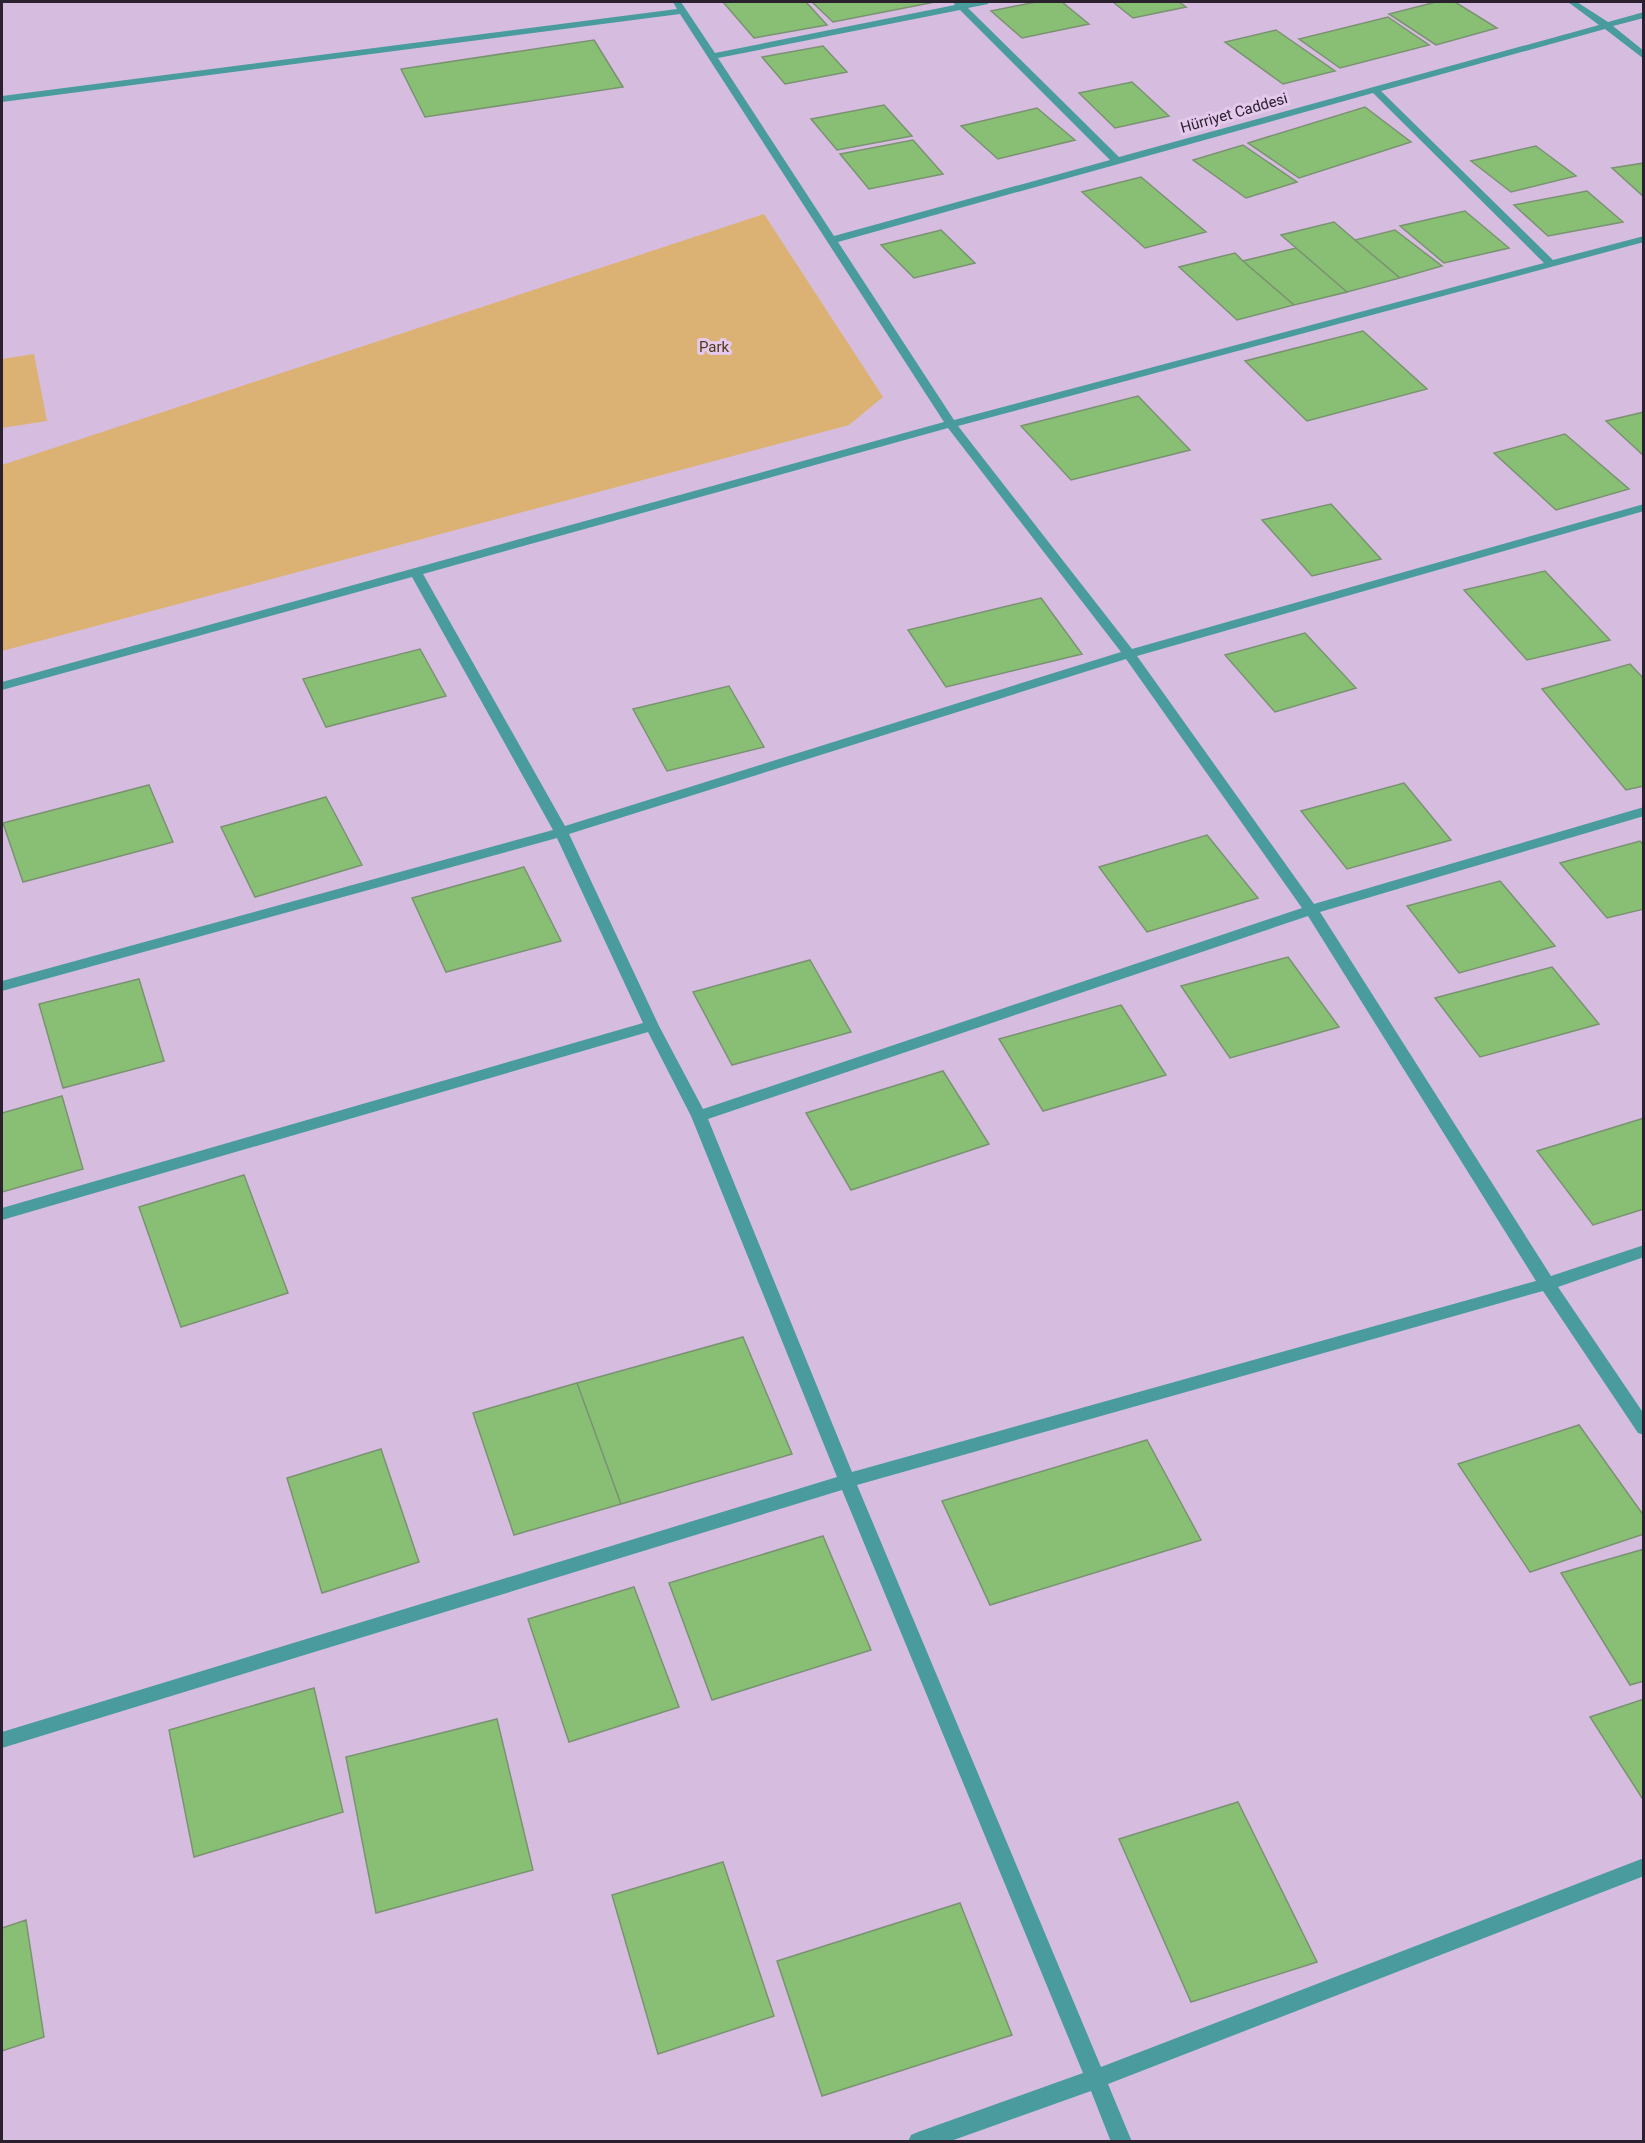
<svg xmlns="http://www.w3.org/2000/svg" width="1645" height="2143" font-family="Roboto,sans-serif">
<style>
.green{fill:#dbb273}
.building{fill:#89bf75;stroke:#7a9271;stroke-width:1.5}
.lines{fill:none;stroke-linecap:round;stroke-linejoin:round}
.minor{fill:#499b9d;fill-rule:evenodd}
.labels{text-anchor:middle;stroke-width:6;stroke-linejoin:round;paint-order:stroke}
.far-street-label{font-size:15px;fill:#2b212e;stroke:#e4c9ed}
.far-park-label{font-size:15px;fill:#4f3916;stroke:#e4c9ed}
</style>
<rect width="100%" height="100%" fill="#d6bddf"/>
<!-- green -->
<path class="green" d="M764,214L883,397L849,425L2,651V465Z
M34,354L47,421L2,428V359Z"/>
<!-- building -->
<path class="building" d="M723,2H806L827,25L754,38Z
M812,2H935L833,22Z
M1036,2H1062L1089,24L1022,38L991,11Z
M1113,2H1179L1186,7L1133,18Z
M1436,2H1455L1497,28L1436,45L1389,14Z
M1388,17L1429,45L1340,68L1299,39Z
M1276,30L1335,71L1283,84L1225,42Z
M594,40L623,87L425,117L401,69Z
M823,46L847,72L785,84L762,57Z
M1132,82L1169,116L1115,128L1079,93Z
M884,105L912,136L837,150L811,119Z
M1365,107L1411,142L1299,178L1248,143Z
M1037,108L1075,140L998,159L961,126Z
M913,140L943,174L869,189L840,154Z
M1243,145L1297,182L1246,198L1193,160Z
M1536,146L1576,176L1511,192L1471,161Z
M1644,163V197L1612,168Z
M1141,177L1206,232L1145,248L1082,192Z
M1587,191L1623,222L1548,236L1514,205Z
M1465,211L1509,248L1444,263L1400,226Z
M1334,222L1355,240L1400,278L1347,292L1281,235Z
M941,230L975,263L914,278L881,245Z
M1395,230L1442,266L1400,278L1355,240Z
M1296,248L1347,292L1294,305L1243,261Z
M1235,253L1243,261L1294,305L1237,320L1179,267Z
M1363,331L1427,389L1307,421L1245,361Z
M1138,396L1190,450L1071,480L1021,426Z
M1644,412V456L1606,421Z
M1565,434L1629,489L1556,510L1494,453Z
M1331,504L1381,559L1312,576L1262,520Z
M1545,571L1610,640L1527,660L1464,590Z
M1041,598L1082,654L946,687L908,630Z
M1305,633L1356,688L1275,712L1225,655Z
M420,649L446,696L326,727L303,679Z
M1630,664L1644,679V786L1626,790L1542,689Z
M729,686L764,747L667,771L633,709Z
M1404,783L1451,840L1347,869L1301,811Z
M149,785L173,842L23,882L3,823Z
M326,797L362,865L255,897L221,827Z
M1207,835L1258,898L1147,932L1099,867Z
M1640,841L1644,846V909L1607,918L1560,863Z
M524,867L561,941L446,972L412,898Z
M1500,881L1555,946L1459,973L1407,906Z
M1288,957L1339,1027L1230,1058L1181,986Z
M810,960L851,1032L732,1065L693,992Z
M1552,967L1599,1024L1480,1057L1435,998Z
M139,979L164,1061L63,1088L39,1004Z
M1121,1005L1166,1075L1043,1111L999,1039Z
M943,1071L989,1144L851,1190L806,1113Z
M62,1096L83,1169L2,1192V1113Z
M1644,1118V1209L1593,1225L1537,1151Z
M244,1175L288,1293L181,1327L139,1207Z
M743,1337L792,1454L621,1504L577,1383Z
M577,1383L621,1504L514,1535L473,1413Z
M1579,1425L1644,1516V1534L1530,1572L1458,1464Z
M1147,1440L1201,1540L990,1605L942,1501Z
M381,1449L419,1562L322,1593L287,1478Z
M823,1536L871,1650L712,1700L669,1583Z
M1644,1549V1681L1630,1685L1561,1573Z
M634,1587L679,1707L569,1742L528,1619Z
M314,1688L343,1812L194,1857L169,1730Z
M1644,1699V1801L1590,1717Z
M497,1719L533,1870L376,1913L346,1757Z
M1238,1802L1317,1962L1191,2002L1119,1839Z
M723,1862L774,2016L658,2054L612,1895Z
M960,1903L1012,2035L822,2096L777,1961Z
M26,1920L44,2037L2,2051V1928Z"/>
<g class="lines">
<!-- minor -->
<path class="minor" d="M673,2H681L715,53L955,5L953,2L964,3L989,2L988,4L968,8L1119,157L1599,25L1568,2H1577L1608,22L1644,12V18L1613,26L1644,51V59L1605,29L1381,91L1553,260L1644,236V242L958,426L1132,649L1644,504V511L1137,656L1314,904L1644,807V816L1320,912L1551,1276L1644,1245V1257L1558,1287L1644,1414V1435L1638,1433L1543,1291L857,1485L1101,2067L1644,1858V1876L1108,2084L1132,2142H1111L1091,2091L948,2142H908L911,2135L918,2132L1083,2073L842,1490L2,1748V1732L837,1477L691,1116L648,1032L2,1220V1208L643,1023L557,838L2,991V981L553,830L412,577L2,690V682L944,422L680,14L2,102V96L677,9ZM960,10L1110,160L834,236L718,58ZM1373,93L1544,263L954,420L838,242ZM948,428L1121,652L565,826L423,574ZM1126,659L1302,908L703,1109L659,1026L569,834ZM1308,916L1536,1281L852,1472L708,1119Z"/>
</g>
<g class="labels">
<!-- far-street labels -->
<g class="far-street-label">
<text transform="translate(1234 113) rotate(-16)" y="5">Hürriyet Caddesi</text>
</g>
<!-- far-park labels -->
<g class="far-park-label">
<text x="714" y="352">Park</text>
</g>
</g>
<!-- border -->
<rect width="1645" height="2143" fill="none" stroke="#2b212e" stroke-width="6"/>
</svg>
